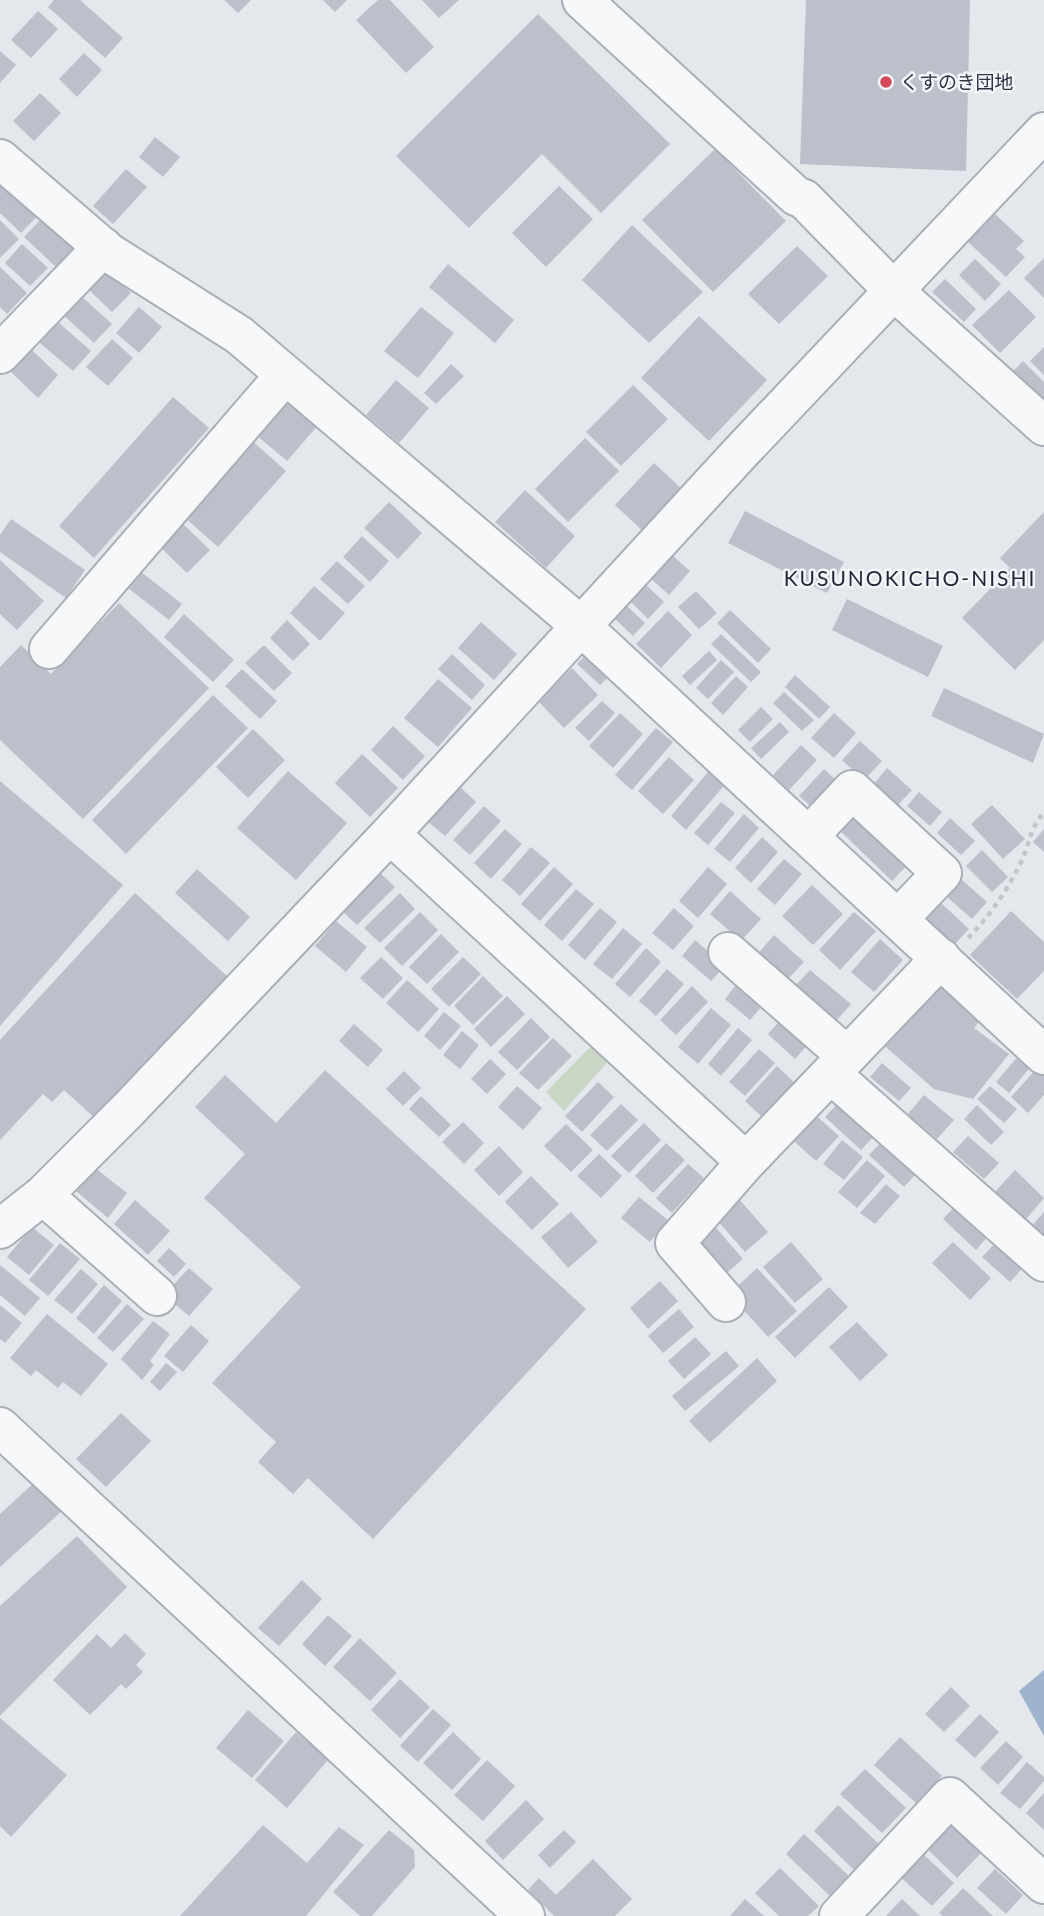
<svg xmlns="http://www.w3.org/2000/svg" width="1044" height="1916" font-family="Lato,'Noto Sans JP',sans-serif">
<style>
.green{fill:#c9d6c5}
.water{fill:#9fb4cc}
.building{fill:#bbc0ca}
.lines{fill:none;stroke-linecap:round;stroke-linejoin:round}
.minor-casing{stroke:#a9aeb7;stroke-width:42}
.path{stroke:#c2c5cb;stroke-width:4.5;stroke-dasharray:5 5;stroke-linecap:butt}
.minor{stroke:#f7f8fa;stroke-width:38}
.poi-dot{fill:#d1495b;stroke:#f4f6f9;stroke-width:2.5}
.labels{text-anchor:middle;stroke-width:5;stroke-linejoin:round;paint-order:stroke}
.poi-label{font-size:19px;fill:#2b3445;stroke:#f4f6f9;text-anchor:start}
.neighbourhood-label{font-size:21px;letter-spacing:2px;fill:#1d2536;stroke:#f4f6f9}
</style>
<rect width="100%" height="100%" fill="#e4e7ec"/>
<!-- green -->
<path class="green" d="M594,1043L612,1057L564,1111L546,1092Z"/>
<!-- water -->
<path class="water" d="M1044,1670V1736L1019,1691Z"/>
<!-- building -->
<path class="building" d="M54,0H80L123,38L105,58L48,7Z
M224,0H251L238,13Z
M323,0H347L335,12Z
M378,0H390L434,47L406,73L356,20Z
M422,0H459L439,18Z
M806,0H970L966,171L800,164Z
M38,11L58,29L31,58L11,40Z
M538,14L670,144L601,213L542,154L469,228L396,156Z
M0,51L16,65L0,83Z
M84,53L102,70L77,97L59,79Z
M40,93L61,113L34,141L13,121Z
M155,137L180,157L163,177L139,157Z
M715,149L786,221L713,292L642,220Z
M126,169L147,187L113,224L93,206Z
M0,183L42,211L21,233L0,213Z
M559,186L593,219L546,267L512,233Z
M995,214L1024,241L1016,249L1025,257L1006,277L968,242Z
M44,216L76,246L56,267L24,237Z
M0,220L19,239L0,258Z
M632,225L703,292L649,343L582,280Z
M22,244L48,268L30,286L5,263Z
M797,246L828,276L779,324L748,294Z
M1044,258V298L1024,278Z
M975,259L1001,284L985,301L959,275Z
M448,264L514,320L495,343L429,287Z
M103,265L131,293L112,312L83,284Z
M0,267L27,293L7,314L0,307Z
M945,279L976,309L964,322L932,292Z
M1009,290L1036,317L1000,353L972,325Z
M80,295L112,324L94,343L62,314Z
M139,307L162,327L139,353L116,333Z
M421,307L454,333L418,378L384,351Z
M699,316L767,380L709,441L641,378Z
M58,322L91,351L73,371L40,343Z
M112,339L133,358L108,386L86,367Z
M1044,347V375L1030,361Z
M31,349L58,375L38,398L10,371Z
M1023,361L1044,382V402L1013,371Z
M451,364L464,376L436,404L424,393Z
M396,380L429,408L399,443L366,415Z
M633,385L668,419L621,466L586,432Z
M288,396L320,423L287,461L255,434Z
M173,397L209,428L94,558L59,526Z
M585,438L619,471L568,522L535,489Z
M250,439L286,471L218,547L182,515Z
M654,463L685,492L646,534L615,505Z
M525,490L575,536L546,568L495,522Z
M389,502L422,533L398,559L364,528Z
M745,511L844,562L827,593L728,543Z
M1044,512V640L1015,670L962,618L1010,568L1000,558Z
M11,519L85,570L66,598L0,552V535Z
M181,522L210,550L187,573L158,545Z
M362,536L389,561L370,582L343,557Z
M672,555L690,571L669,595L650,578Z
M0,560L44,601L17,630L0,614Z
M337,561L365,586L348,604L320,579Z
M136,568L182,604L169,620L123,584Z
M642,581L664,602L648,619L627,598Z
M314,586L345,613L320,641L290,613Z
M696,591L717,613L699,629L678,607Z
M847,599L943,646L928,677L832,630Z
M119,603L209,688L83,819L0,740V667L21,645L51,674Z
M625,604L645,623L633,636L613,617Z
M730,610L771,649L758,663L717,623Z
M668,611L692,635L661,668L636,644Z
M184,614L234,660L213,682L164,637Z
M287,620L310,644L293,661L270,638Z
M481,622L517,654L494,680L458,648Z
M721,634L761,672L751,682L711,644Z
M264,645L292,673L274,691L245,663Z
M591,649L614,671L600,685L577,664Z
M709,651L717,660L690,685L682,676Z
M452,654L485,685L472,700L438,669Z
M721,660L734,672L708,699L696,688Z
M572,668L598,695L564,728L538,701Z
M242,669L277,701L260,719L225,686Z
M795,675L830,707L819,719L785,687Z
M736,676L748,687L723,715L711,703Z
M438,679L472,708L438,747L404,718Z
M944,688L1044,734L1033,763L931,716Z
M784,692L814,720L802,731L773,703Z
M213,695L248,728L126,854L92,820Z
M602,701L615,713L589,741L575,728Z
M761,707L773,719L750,742L738,730Z
M620,713L643,734L613,768L589,746Z
M834,713L856,733L834,758L811,738Z
M780,722L789,732L761,759L751,748Z
M393,726L425,756L403,780L371,750Z
M656,728L673,742L632,790L615,775Z
M253,729L285,760L248,798L216,767Z
M860,741L882,761L864,780L842,760Z
M801,745L817,760L789,790L773,775Z
M362,754L398,788L370,817L335,783Z
M669,757L694,780L663,814L638,791Z
M712,767L728,781L686,830L671,816Z
M887,768L912,790L896,807L872,786Z
M824,769L839,783L814,809L799,796Z
M288,771L347,823L296,880L237,828Z
M0,781L123,885L0,1026Z
M457,784L476,802L445,836L425,819Z
M919,792L942,812L930,826L907,806Z
M721,802L735,813L708,845L694,833Z
M992,805L1025,839L1003,859L971,824Z
M484,806L501,821L470,855L453,840Z
M855,807L912,860L892,881L836,827Z
M744,814L759,828L730,862L714,849Z
M950,818L975,841L961,855L937,833Z
M505,829L522,844L491,879L474,863Z
M1044,829V852L1033,842Z
M762,837L778,852L751,883L735,868Z
M531,847L550,863L520,896L502,880Z
M982,850L1008,877L992,892L966,866Z
M784,859L802,874L775,905L757,889Z
M554,867L573,884L540,921L521,904Z
M708,867L727,884L698,918L679,901Z
M197,869L250,917L228,941L175,893Z
M376,869L395,887L357,925L338,907Z
M962,880L987,902L972,919L947,897Z
M812,885L843,914L813,945L782,916Z
M576,889L594,904L562,941L544,925Z
M730,891L761,919L741,941L710,914Z
M135,893L228,977L97,1120L64,1090L52,1102L43,1094L0,1140V1040Z
M400,893L415,909L380,943L364,928Z
M941,903L969,929L954,945L926,919Z
M600,908L617,922L585,960L568,945Z
M674,908L694,926L673,950L652,933Z
M1011,911L1044,942V971L1017,999L970,955Z
M420,912L438,930L402,966L384,948Z
M854,912L876,931L840,970L819,950Z
M336,921L367,947L346,972L315,946Z
M623,928L642,944L612,979L593,964Z
M441,934L459,952L427,984L409,967Z
M774,935L804,962L785,982L756,956Z
M880,939L903,960L874,992L851,972Z
M695,940L725,966L711,981L682,956Z
M646,948L661,962L630,997L615,984Z
M381,957L403,978L383,999L360,978Z
M463,957L481,974L449,1007L431,989Z
M667,969L684,984L656,1016L639,1001Z
M810,970L851,1004L836,1021L795,986Z
M483,976L503,996L473,1025L454,1006Z
M742,977L768,999L750,1020L725,999Z
M407,980L439,1009L418,1032L386,1003Z
M945,981L984,1015L974,1028L1009,1054L973,1099L934,1089L879,1041Z
M692,986L708,1002L676,1035L660,1020Z
M507,996L525,1014L491,1047L474,1029Z
M711,1008L731,1025L698,1064L678,1047Z
M444,1012L461,1026L440,1050L424,1036Z
M784,1016L811,1041L795,1059L768,1034Z
M531,1018L550,1037L517,1070L498,1052Z
M354,1024L383,1050L368,1067L339,1041Z
M738,1028L752,1040L721,1076L708,1064Z
M462,1031L479,1045L460,1069L443,1055Z
M553,1038L572,1056L538,1090L519,1073Z
M759,1049L775,1063L745,1096L729,1082Z
M1020,1054L1032,1065L1009,1093L996,1082Z
M490,1059L506,1074L487,1094L471,1079Z
M882,1063L911,1088L899,1101L870,1077Z
M777,1066L796,1084L764,1119L745,1101Z
M1037,1068L1044,1074V1095L1028,1113L1011,1097Z
M325,1070L586,1309L373,1539L308,1478L293,1494L258,1462L276,1442L212,1383L301,1287L204,1198L245,1154L195,1107L225,1075L276,1123Z
M404,1071L421,1088L403,1106L386,1089Z
M598,1082L614,1097L582,1132L565,1116Z
M517,1086L542,1108L523,1130L498,1107Z
M990,1086L1017,1109L1004,1123L977,1099Z
M924,1095L954,1120L937,1139L908,1114Z
M421,1096L451,1125L439,1137L409,1109Z
M843,1098L879,1131L861,1150L825,1117Z
M621,1104L638,1120L607,1151L590,1135Z
M977,1105L1004,1132L991,1145L964,1119Z
M811,1111L839,1136L816,1161L788,1136Z
M463,1122L484,1143L464,1164L442,1142Z
M644,1123L661,1140L629,1173L611,1156Z
M566,1124L593,1150L571,1172L544,1146Z
M888,1135L923,1166L904,1187L869,1155Z
M968,1136L999,1163L984,1179L953,1152Z
M842,1140L863,1157L844,1180L823,1164Z
M666,1143L685,1160L653,1193L635,1176Z
M499,1146L523,1172L499,1196L474,1170Z
M599,1154L622,1176L601,1198L577,1176Z
M867,1160L885,1176L857,1208L838,1192Z
M90,1164L127,1193L108,1218L71,1187Z
M688,1164L704,1178L672,1213L656,1198Z
M1015,1170L1044,1198L1023,1223L992,1195Z
M531,1176L559,1204L532,1230L505,1202Z
M886,1184L900,1196L875,1224L860,1213Z
M639,1197L668,1220L650,1242L621,1218Z
M739,1199L768,1232L745,1252L716,1219Z
M962,1199L995,1228L976,1250L943,1219Z
M135,1200L170,1231L148,1255L114,1224Z
M571,1212L598,1242L568,1268L541,1237Z
M1044,1212V1241L1029,1229Z
M712,1223L743,1259L722,1277L691,1240Z
M32,1227L54,1245L29,1275L7,1257Z
M1002,1236L1029,1261L1010,1282L982,1257Z
M791,1242L823,1279L795,1303L763,1267Z
M953,1242L991,1278L970,1300L932,1263Z
M60,1243L80,1259L48,1296L29,1280Z
M169,1248L186,1264L174,1277L157,1261Z
M0,1265L40,1298L25,1316L0,1295Z
M189,1268L213,1289L189,1316L164,1295Z
M757,1268L797,1311L768,1337L729,1294Z
M81,1269L98,1284L72,1314L54,1300Z
M660,1281L678,1301L648,1329L630,1308Z
M104,1285L122,1301L94,1334L76,1318Z
M829,1287L848,1307L795,1358L775,1337Z
M127,1304L144,1319L113,1352L97,1338Z
M0,1305L22,1323L5,1343L0,1339Z
M679,1309L694,1327L663,1353L648,1336Z
M47,1314L108,1364L81,1396L63,1382L58,1388L36,1370L31,1376L10,1358Z
M153,1321L170,1334L150,1361L154,1365L142,1380L121,1359Z
M857,1322L888,1355L860,1381L829,1347Z
M191,1325L209,1341L183,1372L164,1356Z
M695,1337L711,1354L684,1379L668,1361Z
M726,1351L739,1366L685,1411L672,1396Z
M757,1358L777,1381L710,1443L689,1421Z
M166,1363L177,1372L160,1391L150,1382Z
M121,1413L151,1441L106,1487L76,1459Z
M36,1481L63,1510L0,1567V1514Z
M77,1536L127,1587L0,1716V1606Z
M302,1580L322,1599L279,1646L258,1628Z
M328,1615L352,1636L325,1666L302,1644Z
M125,1633L146,1654L136,1665L143,1672L126,1689L121,1684L90,1715L53,1680L97,1634L111,1648Z
M360,1638L397,1673L370,1701L333,1667Z
M400,1679L430,1707L400,1738L371,1710Z
M951,1687L970,1706L944,1732L925,1714Z
M433,1709L451,1725L418,1762L400,1746Z
M248,1710L284,1741L252,1778L216,1748Z
M980,1714L999,1732L975,1758L955,1740Z
M0,1718L67,1775L11,1837L0,1826Z
M296,1732L328,1760L287,1808L255,1780Z
M453,1732L481,1759L452,1790L423,1763Z
M900,1737L942,1776L916,1803L874,1765Z
M1006,1741L1023,1757L998,1785L980,1768Z
M487,1760L515,1786L483,1821L454,1795Z
M1027,1762L1044,1777V1781L1020,1809L1000,1793Z
M865,1769L906,1808L882,1833L840,1794Z
M1044,1793V1830L1026,1813Z
M526,1800L544,1819L503,1860L485,1841Z
M838,1805L880,1845L855,1871L814,1831Z
M945,1819L981,1853L957,1878L921,1843Z
M263,1825L307,1863L339,1827L364,1845L306,1916H180Z
M389,1830L414,1850L415,1867L372,1916H360L333,1892Z
M564,1830L576,1842L550,1868L538,1855Z
M804,1834L850,1877L831,1897L786,1854Z
M919,1850L954,1883L932,1906L897,1874Z
M593,1859L632,1899L615,1916H554L528,1890L539,1878L556,1895Z
M780,1868L819,1906L808,1916H779L755,1893Z
M995,1869L1023,1895L1006,1914L977,1888Z
M963,1888L993,1916H943L939,1913Z
M745,1899L764,1916H730Z
M902,1899L920,1916H886Z"/>
<g class="lines">
<!-- minor casing -->
<g class="minor-casing">
<path id="minor" d="M582,0L796,196L804,199L894,291L1044,426
M0,159L108,252L239,335L581,626L1044,1055
M0,354L103,247
M49,649L285,375
M390,834L746,1162
M809,836L852,790L942,873L899,918
M728,952L847,1056
M831,1074L1044,1262
M43,1195L157,1296
M0,1229L43,1195L127,1111L390,834L740,453L1044,132
M726,1302L675,1243L746,1162L941,958
M0,1427L525,1916
M839,1916L950,1797L1044,1884"/>
</g>
<!-- path -->
<path class="path" d="M968,938C988,918 1007,891 1019,866C1030,846 1028,831 1044,812"/>
<!-- minor -->
<use href="#minor" class="minor"/>
</g>
<!-- markers -->
<circle class="poi-dot" cx="886" cy="82" r="7"/>
<g class="labels">
<!-- poi labels -->
<g class="poi-label">
<text x="900" y="89">くすのき団地</text>
</g>
<!-- neighbourhood labels -->
<g class="neighbourhood-label">
<text x="910" y="586">KUSUNOKICHO-NISHI</text>
</g>
</g>
</svg>
